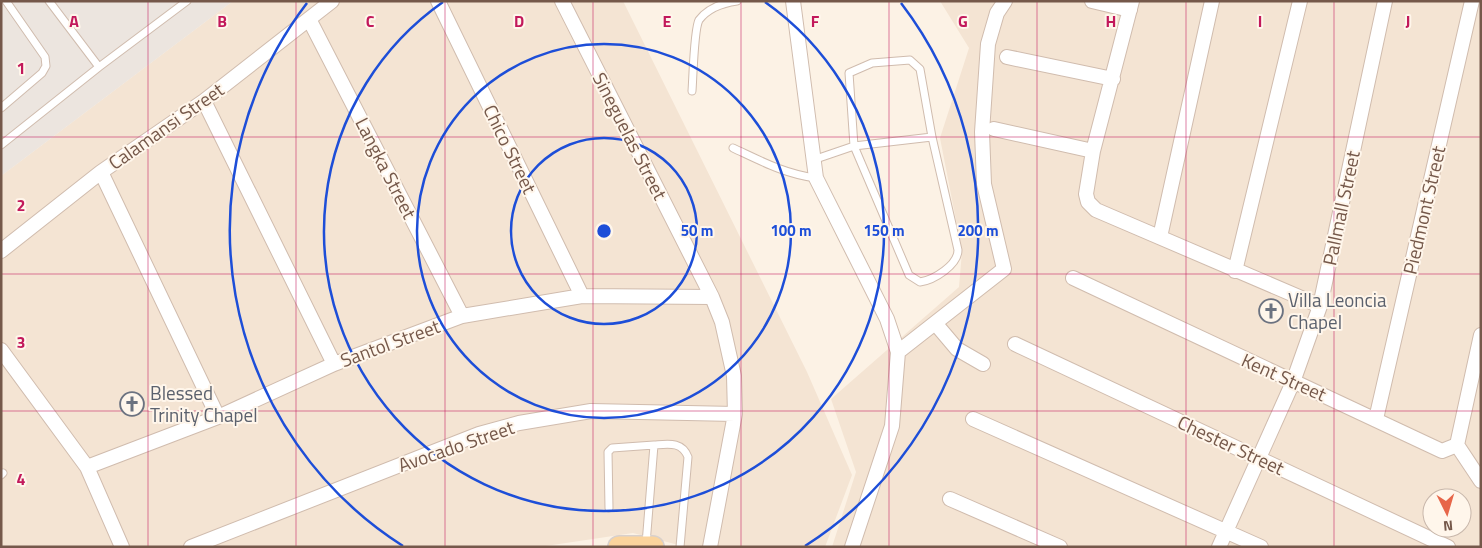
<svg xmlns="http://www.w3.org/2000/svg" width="1482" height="548" font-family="'Titillium Web',sans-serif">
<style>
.residential{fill:#f4e4d3;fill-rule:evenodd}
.industrial{fill:#ece5df}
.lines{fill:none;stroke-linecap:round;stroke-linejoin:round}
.lane-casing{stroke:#d0bcae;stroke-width:9}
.street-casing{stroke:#d0bcae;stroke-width:16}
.primary-casing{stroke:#d8d0cc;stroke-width:24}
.lane{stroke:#fff;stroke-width:7}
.street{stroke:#fff;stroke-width:14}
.primary{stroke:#fbd49d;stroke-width:21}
.grid{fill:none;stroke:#c2185b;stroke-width:1;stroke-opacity:0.55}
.ring{fill:none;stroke:#1d4ed8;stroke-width:2.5}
.labels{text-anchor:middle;stroke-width:4;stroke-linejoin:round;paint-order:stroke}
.street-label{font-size:19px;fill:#75584a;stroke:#fff6eb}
.worship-label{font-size:19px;fill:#5b616d;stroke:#fff6eb;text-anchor:start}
.grid-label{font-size:16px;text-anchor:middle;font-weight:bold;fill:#c2185b;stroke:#fff6eb;stroke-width:4;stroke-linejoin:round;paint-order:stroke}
.centre{fill:#1d4ed8;stroke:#fff6eb;stroke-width:2.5}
.ring-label{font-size:15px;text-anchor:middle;font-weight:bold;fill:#1d4ed8;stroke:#fff6eb;stroke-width:4;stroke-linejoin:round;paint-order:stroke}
</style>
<rect width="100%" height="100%" fill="#fcf2e5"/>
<!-- residential -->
<path class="residential" d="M233,1H623L807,372L852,475L825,547H686L633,533L539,547H1V176Z
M940,1H1481V547H832L856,472L831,399L959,287L962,251L940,138L969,48ZM1432,498H1462V528H1432Z"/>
<!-- industrial -->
<path class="industrial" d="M1,1H233L1,176Z"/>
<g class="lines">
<!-- lane casing -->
<g class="lane-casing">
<path id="lane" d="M49,1L99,67
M692,91C693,78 694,29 699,20C708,8 723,3 737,1
M1,108L42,73L46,66L45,57L6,1
M1,145L99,67L187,1
M733,148C761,161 785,174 816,178
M813,160L854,146L909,275L920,282C934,280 958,265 958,250L932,137L920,69L910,60L872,63L849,73L854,146L932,137
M1,475L3,473
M609,508L608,452L612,448L654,445
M646,544L654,445C668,444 682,441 688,457L680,547"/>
</g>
<!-- street casing -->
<g class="street-casing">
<path id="street" d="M438,1L582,296
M562,1L712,297L722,322L734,376L735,414L710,547
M793,1L816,178L887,319L898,352L892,426L852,547
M1092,1L1130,10
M1132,1L1093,151L1086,194L1088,202L1096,210L1320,306
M309,19L462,316
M1007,57L1113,79
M204,101L334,364
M994,129L1093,151
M101,172L218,417
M1160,237L1212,1
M1,251L101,172L204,101L332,1
M1235,271L1300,1
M1073,278L1442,451L1457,445
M935,323L957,349L983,364
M1015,344L1448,547
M1,350L87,467L122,547
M898,352L1004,269L984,184L982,132L988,44L997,13L1005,1
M973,419L1261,547
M1376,419L1472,1
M1457,445L1481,335
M1457,445L1481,481
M87,467L218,417L334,364L462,316L582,296L712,297
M950,499L1060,547
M191,547L479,434L519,423L591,411L735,414
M1219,547L1293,382L1320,306L1385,1"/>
</g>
<!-- primary casing -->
<g class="primary-casing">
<path id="primary" d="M619,547H653"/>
</g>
<!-- lane -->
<use href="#lane" class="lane"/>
<!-- street -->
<use href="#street" class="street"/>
<!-- primary -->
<use href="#primary" class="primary"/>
</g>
<!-- grid -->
<path class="grid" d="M148,1V547M296,1V547M445,1V547M593,1V547M741,1V547M889,1V547M1037,1V547M1186,1V547M1334,1V547M1,137H1481M1,274H1481M1,411H1481"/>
<!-- distance rings -->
<g class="ring">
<circle cx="604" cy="231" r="93"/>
<circle cx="604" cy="231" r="187"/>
<path d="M765 2A280 280 0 1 1 443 2"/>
<path d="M403 546A374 374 0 0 1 307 3M901 3A374 374 0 0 1 805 546"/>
</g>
<!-- icons -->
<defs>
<g id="church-ring" transform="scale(1.25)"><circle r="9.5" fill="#fff6eb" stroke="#6b7280" stroke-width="1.5"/><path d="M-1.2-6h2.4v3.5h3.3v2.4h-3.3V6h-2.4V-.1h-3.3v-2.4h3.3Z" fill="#6b7280"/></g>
</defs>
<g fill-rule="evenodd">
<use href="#church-ring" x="1271" y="311"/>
<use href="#church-ring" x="132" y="404"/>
</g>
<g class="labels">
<!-- street labels -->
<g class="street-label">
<text transform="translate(166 126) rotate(-35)" y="7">Calamansi Street</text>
<text transform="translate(630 136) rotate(63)" y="7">Sineguelas Street</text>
<text transform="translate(510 149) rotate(64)" y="7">Chico Street</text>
<text transform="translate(386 168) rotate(63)" y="7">Langka Street</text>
<text transform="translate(1341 208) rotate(-78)" y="7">Pallmall Street</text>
<text transform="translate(1424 210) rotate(-77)" y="7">Piedmont Street</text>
<text transform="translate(390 343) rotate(-20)" y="7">Santol Street</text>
<text transform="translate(1284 377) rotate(24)" y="7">Kent Street</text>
<text transform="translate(1231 445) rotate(25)" y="7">Chester Street</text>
<text transform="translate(456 446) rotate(-19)" y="7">Avocado Street</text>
</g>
<!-- worship labels -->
<g class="worship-label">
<text x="1288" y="307">Villa Leoncia<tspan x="1288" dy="22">Chapel</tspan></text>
<text x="150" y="400">Blessed<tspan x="150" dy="22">Trinity Chapel</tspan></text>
</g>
</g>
<g class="grid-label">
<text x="74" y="27">A</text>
<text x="222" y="27">B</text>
<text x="370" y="27">C</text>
<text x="519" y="27">D</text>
<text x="667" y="27">E</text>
<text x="815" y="27">F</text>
<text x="963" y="27">G</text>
<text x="1111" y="27">H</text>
<text x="1260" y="27">I</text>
<text x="1408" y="27">J</text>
<text x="21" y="74">1</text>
<text x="21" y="211">2</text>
<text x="21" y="348">3</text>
<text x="21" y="485">4</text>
</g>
<circle cx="604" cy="231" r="8" class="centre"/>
<g class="ring-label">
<text x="697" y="236">50 m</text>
<text x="791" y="236">100 m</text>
<text x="884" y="236">150 m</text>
<text x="978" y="236">200 m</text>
</g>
<!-- border -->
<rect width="1482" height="548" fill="none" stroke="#75584a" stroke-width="5"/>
<!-- north arrow -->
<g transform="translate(1447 513) rotate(175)"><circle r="24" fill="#fff6eb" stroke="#c8b7ab"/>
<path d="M0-4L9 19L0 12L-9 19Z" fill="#e76649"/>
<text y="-8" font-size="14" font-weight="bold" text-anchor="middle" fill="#75584a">N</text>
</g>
</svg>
